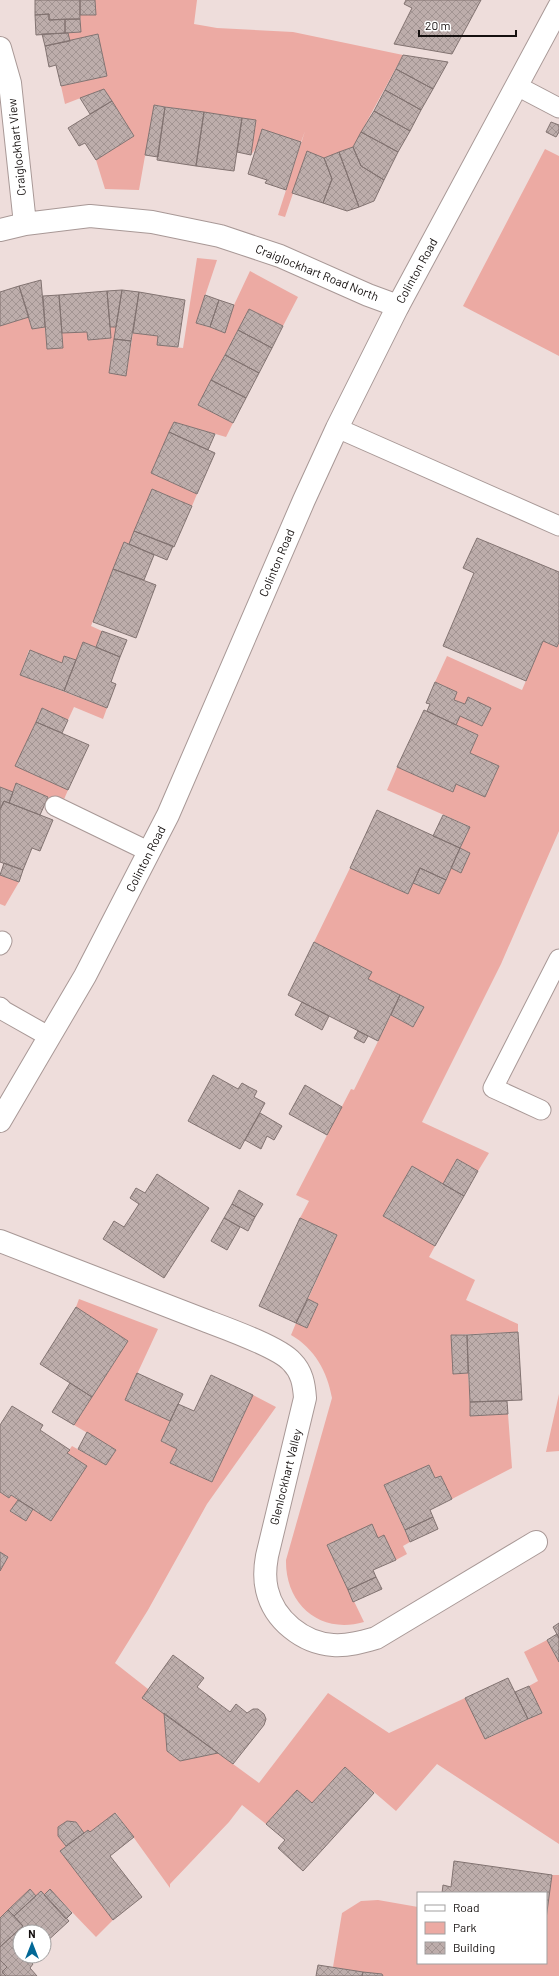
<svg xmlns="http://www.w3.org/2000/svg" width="559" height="1976" font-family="Barlow,sans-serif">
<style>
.green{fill:#ecaaa3}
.building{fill:url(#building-cross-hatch);stroke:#827371}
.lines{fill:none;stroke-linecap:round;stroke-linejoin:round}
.service-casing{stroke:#a89896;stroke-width:21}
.minor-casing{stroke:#a89896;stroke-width:24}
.tertiary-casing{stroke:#a89896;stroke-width:24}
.service{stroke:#fff;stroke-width:19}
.minor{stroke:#fff;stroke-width:22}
.tertiary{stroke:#fff;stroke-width:22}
.labels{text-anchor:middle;stroke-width:3.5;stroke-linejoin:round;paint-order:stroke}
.street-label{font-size:12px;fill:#15100f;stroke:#fff}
</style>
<defs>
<pattern id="building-cross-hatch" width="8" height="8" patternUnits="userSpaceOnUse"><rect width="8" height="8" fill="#bdadab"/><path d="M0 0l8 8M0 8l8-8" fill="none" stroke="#a29492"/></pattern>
</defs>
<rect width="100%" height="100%" fill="#eedddb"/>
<!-- green -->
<path class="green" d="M95,0H197L194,24L217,28L293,32L403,55L353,147L324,158L307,152L285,217L278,215L305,131L301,142L262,129L256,148L251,155L256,120L154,105L139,190L105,189L96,160L134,136L104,89L65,104L61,86L107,76L98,34L70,41L68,33L81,32L80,15L96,14Z
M545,149L559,156V356L463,306Z
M197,258L217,260L196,323L225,332L234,305L250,271L298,297L283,326L249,309L198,405L233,423L226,437L174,422L151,473L197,494L192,506L152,489L129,544L124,542L91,626L102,631L96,647L83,642L76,660L64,656L62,663L29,650L20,675L107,708L103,719L74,707L68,720L42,708L16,766L68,790L62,804L17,783L13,792L0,787V326L29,317L32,329L45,327L47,349L63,348L62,333L87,332L88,340L110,338V327H116L109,373L126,375L133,333L158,336L157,345L183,348Z
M543,641L557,647L559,642V831L501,964L422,1122L489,1153L478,1171L457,1159L443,1184L412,1166L383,1216L435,1246L429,1257L475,1280L466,1300L518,1324V1332L452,1335L453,1374L468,1373L471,1416L508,1414L512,1468L452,1499L441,1476L435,1478L429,1465L384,1485L410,1542L403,1546L407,1554L396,1560L384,1536L378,1538L372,1525L327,1545L364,1622C320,1635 285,1604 286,1560L332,1398C327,1371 315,1349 291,1335L296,1323L307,1328L318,1304L308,1299L337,1235L300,1218L309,1201L296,1195L351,1089L354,1090L391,1015L413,1027L424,1007L368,979L372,972L314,942L350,868L408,894L413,883L439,894L451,868L461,872L470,853L460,848L469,826L387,790L397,767L453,792L456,784L485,797L499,766L470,753L478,735L456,725L460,716L482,726L490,708L469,697L465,704L454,700L457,692L435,682L447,656L522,690Z
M0,875L19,882L5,906L0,904Z
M79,1299L158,1329L125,1400L170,1421L161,1441L177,1449L170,1463L212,1482L253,1395L276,1407L207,1504L148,1610L115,1663L148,1689L164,1713L167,1751L180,1761L218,1753L259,1783L328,1693L389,1733L465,1698L486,1739L542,1713L529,1686L538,1681L524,1652L547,1640L559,1662V1844L437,1764L396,1811L345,1767L312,1803L297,1790L266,1824L242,1805L229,1822L170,1884V1888L116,1813L90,1832L88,1830L84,1833L76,1822L67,1821L58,1827V1836L66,1846L60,1851L113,1920L96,1937L50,1889L44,1895L36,1896L30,1889L0,1918V1571L8,1557L0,1552V1492L9,1498L11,1495L18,1500L10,1511L26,1521L33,1509L86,1466L67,1453L72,1446L106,1465L116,1450L74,1425L128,1341L76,1307Z
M559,1394V1451L546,1452Z
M552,1875H559V1976H383L333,1967L342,1913L361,1901L378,1900L418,1907V1963H546V1919Z"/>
<!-- building -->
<path class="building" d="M35,0H80V19L49,20V14L35,15Z
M80,0H95L96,15H80Z
M406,0H481L452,54L394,44L412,8L404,4Z
M49,14V20L65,19V33L36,35L35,15Z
M65,19H80L81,32L65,33Z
M68,33L70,41L45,46L42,34Z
M98,34L107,76L61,86L56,65L49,67L45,46Z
M403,55L448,62L433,89L396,69Z
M396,69L433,89L421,110L385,90Z
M104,89L112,101L90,114L80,98Z
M385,90L421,110L410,131L374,111Z
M112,101L134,136L96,160L85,143L79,146L68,128Z
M154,105L165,107L158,157L145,155Z
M165,107L204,112L196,166L157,160Z
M374,111L410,131L398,152L361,132Z
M204,112L242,118L234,171L196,166Z
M242,118L256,120L251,155L237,152Z
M551,122L559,125V132L556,137L546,132Z
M262,129L301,142L286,190L265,183L267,180L248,174Z
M361,132L398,152L384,180L361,166L353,147Z
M353,147L361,166L384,180L374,201L359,207L339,152Z
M307,151L324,158L332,179L323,203L292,193Z
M339,152L359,207L347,211L323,203L332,179L324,158Z
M41,280L45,327L32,329L19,286Z
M19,286L29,317L0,326V292Z
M122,290L116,327H110L107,291Z
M122,290L139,292L131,341L114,339Z
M107,291L111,338L88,340L87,332L62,333L59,295Z
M139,292L185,300L178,347L157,345L158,336L133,333Z
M59,295L63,348L47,349L43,296Z
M205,295L219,300L210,327L196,323Z
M219,300L234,305L225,333L210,327Z
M249,309L283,326L272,348L238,330Z
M238,330L272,348L259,373L225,355Z
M114,339L131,341L126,376L109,373Z
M225,355L259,373L246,398L211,380Z
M211,380L246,398L233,423L198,405Z
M174,422L215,434L208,450L169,432Z
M169,432L215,453L197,494L151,473Z
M152,489L192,506L174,547L134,531Z
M134,531L173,546L167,560L129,544Z
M477,538L559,572V642L557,647L543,641L526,681L443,646L474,573L463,568Z
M124,542L154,555L144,580L113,569Z
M113,569L156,585L136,638L93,622Z
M102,631L127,640L120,657L96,647Z
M83,642L120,657L111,682L116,684L107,708L64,691Z
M30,650L62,663L64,656L76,660L64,691L20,675Z
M435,682L457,692L454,700L465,704L468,697L491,708L482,726L460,716L456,725L427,711L430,704L426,703Z
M42,708L68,720L62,733L36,722Z
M424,710L478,735L470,753L499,766L485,797L456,784L453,792L397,767Z
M36,722L89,745L68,790L15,766Z
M16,783L48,797L40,815L9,803Z
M0,787L13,792L9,803L4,801L0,809Z
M4,801L53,820L40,851L32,848L23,870L0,862V810Z
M377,810L460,848L446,880L420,868L408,894L350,868Z
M443,815L470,827L460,848L433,836Z
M460,848L470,853L461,873L451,868Z
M4,863L23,870L19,882L0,875Z
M420,868L446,880L439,894L413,883Z
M314,942L372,972L368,979L400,995L378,1041L288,995Z
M400,995L424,1007L413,1027L391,1015Z
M302,1002L329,1016L322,1030L295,1015Z
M358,1031L368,1036L364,1043L354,1038Z
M213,1075L238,1089L242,1083L249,1087L257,1091L254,1097L265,1103L240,1149L188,1121Z
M305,1085L342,1107L327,1135L289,1114Z
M260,1113L282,1126L274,1140L267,1136L261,1149L245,1140Z
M457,1159L478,1171L464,1196L443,1184Z
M412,1166L464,1196L435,1246L383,1216Z
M157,1174L209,1208L164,1278L103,1239L114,1221L124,1227L139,1204L130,1198L136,1188L145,1193Z
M239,1190L263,1204L255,1217L232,1204Z
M232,1204L255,1217L248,1231L224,1218Z
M224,1218L240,1227L227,1250L211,1241Z
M300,1218L337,1235L296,1323L259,1306Z
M308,1299L318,1304L307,1328L296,1323Z
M76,1307L128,1341L92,1397L40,1364Z
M518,1332L522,1400L470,1402L467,1335Z
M451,1335H467L468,1373L453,1374Z
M137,1373L183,1394L170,1421L125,1400Z
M211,1375L253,1395L212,1482L170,1463L177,1449L161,1441L178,1404L194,1411Z
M70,1383L92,1397L74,1425L52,1412Z
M507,1401L508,1414L470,1416V1402Z
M12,1406L43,1425L40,1430L70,1450L67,1453L87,1466L51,1521L11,1495L9,1498L0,1492V1425Z
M87,1432L116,1450L106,1465L78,1449Z
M429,1465L435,1478L441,1476L452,1499L430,1510L433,1517L405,1530L384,1485Z
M18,1500L33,1509L26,1521L10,1511Z
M433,1517L438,1529L410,1542L405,1530Z
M372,1524L378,1538L384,1535L396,1560L373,1570L376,1577L348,1590L327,1545Z
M0,1552L8,1557L0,1571Z
M376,1577L382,1589L353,1602L348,1590Z
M559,1623V1638L553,1627Z
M557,1634L559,1638V1662L547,1640Z
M173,1655L204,1678L197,1687L230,1712L236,1704L247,1713L253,1709H258L264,1714L266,1719L264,1725L233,1764L142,1698Z
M508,1678L528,1719L485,1739L465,1698Z
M529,1686L542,1713L528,1719L515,1692Z
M164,1713L218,1753L180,1761L167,1751Z
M345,1767L374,1793L303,1871L278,1848L285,1840L266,1824L297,1790L312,1803Z
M115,1813L134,1837L110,1856L142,1897L113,1920L60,1851L88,1830L90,1832Z
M67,1821L76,1822L84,1833L66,1846L58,1836V1827Z
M454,1861L552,1875L546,1919V1893H442L443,1885L451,1887Z
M30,1889L36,1896L14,1916L8,1910Z
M50,1889L72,1913L66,1919L44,1895Z
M41,1891L69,1921L44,1944V1932H20V1956H31L28,1959L33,1964L30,1968L37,1976H6L2,1972L7,1967L0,1960V1947L23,1926L14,1916Z
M8,1910L23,1926L0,1947V1918Z
M0,1960L7,1967L2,1972L6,1976H0Z
M318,1965L363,1972L362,1976H316Z
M363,1972L382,1974L383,1976H362Z"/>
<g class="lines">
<!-- service casing -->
<g class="service-casing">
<path id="service" d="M517,86L559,108
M337,428L559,526
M55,806L150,852
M0,945L2,941
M0,1007L4,1011L50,1037
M541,1110L493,1088L559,959"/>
</g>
<!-- minor casing -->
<g class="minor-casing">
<path id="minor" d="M0,48L10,83L25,224
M0,230L25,224L90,216L152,222L220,236L280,256L368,295L398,306
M0,1241C68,1267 136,1294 204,1320C225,1328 279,1347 292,1362C302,1372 304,1384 305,1398L267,1556C265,1567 264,1578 267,1590C274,1620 303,1643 333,1645C348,1646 362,1642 376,1638L536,1542"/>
</g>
<!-- tertiary casing -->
<g class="tertiary-casing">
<path id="tertiary" d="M0,1121L85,976L168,815L304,500L337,428L398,306L559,7"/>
</g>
<!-- service -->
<use href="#service" class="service"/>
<!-- minor -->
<use href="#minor" class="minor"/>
<!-- tertiary -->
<use href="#tertiary" class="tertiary"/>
</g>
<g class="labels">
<!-- street labels -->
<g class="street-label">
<text transform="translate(17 147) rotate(-96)" y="4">Craiglockhart View</text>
<text transform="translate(417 271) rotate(-61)" y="4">Colinton Road</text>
<text transform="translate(317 273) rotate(22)" y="4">Craiglockhart Road North</text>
<text transform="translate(277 563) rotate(-67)" y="4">Colinton Road</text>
<text transform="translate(146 859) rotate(-63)" y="4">Colinton Road</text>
<text transform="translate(286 1477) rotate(-76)" y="4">Glenlockhart Valley</text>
</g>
</g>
<!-- legend -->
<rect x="417" y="1892" width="130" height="72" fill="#ffffff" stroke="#a19f9f"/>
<rect x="425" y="1905" width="20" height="6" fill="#ffffff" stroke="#a19f9f"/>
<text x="453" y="1912" font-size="12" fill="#15100f">Road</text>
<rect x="425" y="1922" width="20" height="12" fill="#ecaaa3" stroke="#a19f9f"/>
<text x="453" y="1932" font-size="12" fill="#15100f">Park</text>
<rect x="425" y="1942" width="20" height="12" fill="url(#building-cross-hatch)" stroke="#a19f9f"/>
<text x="453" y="1952" font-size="12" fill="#15100f">Building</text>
<!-- north arrow -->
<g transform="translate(32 1944)"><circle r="19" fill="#ffffff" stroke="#a19f9f"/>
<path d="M0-3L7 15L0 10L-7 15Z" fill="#026896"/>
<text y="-6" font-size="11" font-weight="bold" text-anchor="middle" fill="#15100f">N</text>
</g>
<!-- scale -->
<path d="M419 30v6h97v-6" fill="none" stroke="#15100f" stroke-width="2"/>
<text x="425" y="30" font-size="12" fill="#15100f" stroke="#ffffff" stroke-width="3" paint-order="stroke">20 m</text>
</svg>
